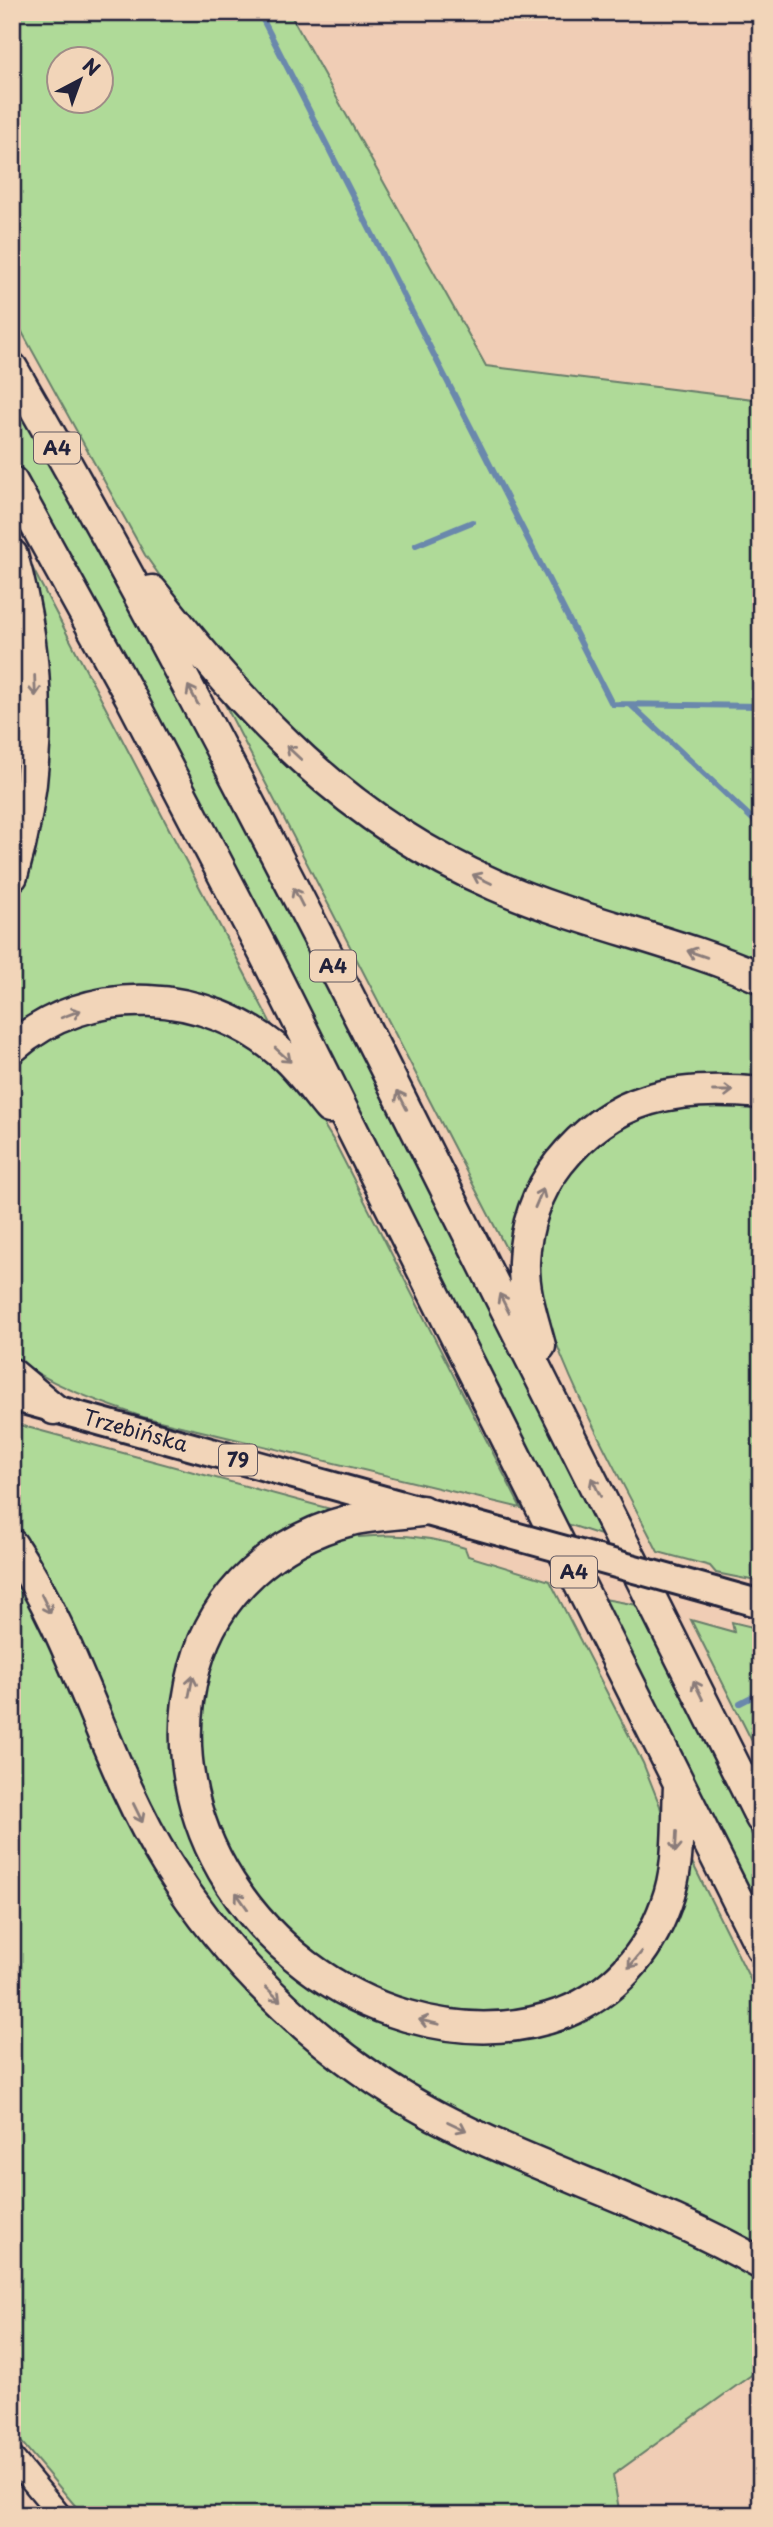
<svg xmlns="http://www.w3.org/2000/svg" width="773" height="2527" font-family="'Playpen Sans',sans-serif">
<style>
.green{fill:#afda98;stroke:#687e6a;stroke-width:2;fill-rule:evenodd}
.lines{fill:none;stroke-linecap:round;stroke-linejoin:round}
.stream{stroke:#6b88ac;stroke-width:6}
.minor-casing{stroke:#22223b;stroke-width:26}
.major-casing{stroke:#22223b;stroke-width:32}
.highway-casing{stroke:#22223b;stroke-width:35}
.minor{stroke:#f2d5b9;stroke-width:21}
.major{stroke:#f2d5b9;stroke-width:26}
.highway{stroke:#f2d5b9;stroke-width:30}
.major-bridge-casing{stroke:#22223b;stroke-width:32;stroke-linecap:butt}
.major-bridge{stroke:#f2d5b9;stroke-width:26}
.oneway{stroke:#8a7c7a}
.labels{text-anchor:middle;stroke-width:5;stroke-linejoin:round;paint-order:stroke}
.shield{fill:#f2d5b9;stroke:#605861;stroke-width:2}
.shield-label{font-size:19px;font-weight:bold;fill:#22223b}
.street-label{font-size:21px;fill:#22223b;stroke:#f2d5b9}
</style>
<rect width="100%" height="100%" fill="#f0cdb5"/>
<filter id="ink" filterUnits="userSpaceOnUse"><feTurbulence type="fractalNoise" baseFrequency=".0143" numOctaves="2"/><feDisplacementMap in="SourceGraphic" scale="14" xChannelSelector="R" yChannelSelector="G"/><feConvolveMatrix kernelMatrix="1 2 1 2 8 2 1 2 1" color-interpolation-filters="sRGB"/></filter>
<g filter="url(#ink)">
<!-- green -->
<path class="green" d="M12,12H289L486,366L761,400V965L515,880L420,833L298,741L197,628L145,555L17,323L12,304ZM60,60H102V102H60Z
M12,394L158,657L406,1140L604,1536L564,1523L145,701L12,461Z
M33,569L278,1037L201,996L12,1034V904L18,887Z
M12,596L24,690L12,831Z
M217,689L336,803L761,989V1081L619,1098L510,1256Z
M126,1012L193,1018L262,1051L303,1091L335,1143L521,1508L143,1417C97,1401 51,1386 12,1356V1063L32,1046L59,1030Z
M714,1105L761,1107V1582L716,1573L710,1566L658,1552C622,1481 582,1411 554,1337C547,1317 537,1292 537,1270C537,1231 553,1187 580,1160C622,1117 657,1110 714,1105Z
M12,1423L338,1511C313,1523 287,1533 263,1546C217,1571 189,1627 179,1676L205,1856L387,2019L597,2008L686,1850L761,2001V2254L527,2148L377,2068L266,1976L171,1855L12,1532Z
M358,1529L359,1537C397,1533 430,1536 465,1548L468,1556L550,1581L643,1763L660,1806L665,1825V1849L656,1903L620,1963L563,2003L470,2018L368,1991L296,1944L229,1860L198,1767L197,1699L220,1629L276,1566Z
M12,1563L96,1749L294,2031L761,2278V2368L613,2475L620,2515H83L12,2431Z
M604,1599L637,1605L761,1853V1915Z
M691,1620L734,1632L732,1622L761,1629V1759Z"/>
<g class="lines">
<!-- stream -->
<path class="stream" d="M259,12L612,704L761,706
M416,545L472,522
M631,705L761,827
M740,1703L761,1692"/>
<!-- minor casing -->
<g class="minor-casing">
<path id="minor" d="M12,2457L60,2515"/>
</g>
<!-- major casing -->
<g class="major-casing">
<g id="major">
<path id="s1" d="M12,1397L460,1521"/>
<path d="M718,1592L761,1604"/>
</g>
</g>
<!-- highway casing -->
<g class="highway-casing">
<path id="highway" d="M12,368C137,584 251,805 364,1026C498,1289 630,1553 761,1818
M12,482L130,696L264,953L761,1947
M12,555C42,660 43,771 12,876
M152,591C251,716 345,820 495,885C581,923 675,940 761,978
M12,1048C88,980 209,988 283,1055C300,1070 314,1090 329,1108
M540,1346C533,1319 523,1291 524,1262C525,1227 537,1191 559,1163C613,1095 678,1085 761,1093
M12,1374L54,1409
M422,1511C399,1514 374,1515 351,1520C276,1539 215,1592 195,1667C153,1820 260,1973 407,2016C459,2031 513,2032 564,2013C614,1993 648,1954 666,1904C680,1868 677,1824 679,1786
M12,1545C78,1644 104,1763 167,1864C232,1968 326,2057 434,2115C540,2171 657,2204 761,2264"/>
</g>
<!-- minor -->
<use href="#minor" class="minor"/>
<!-- major -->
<use href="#major" class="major"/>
<!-- highway -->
<use href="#highway" class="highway"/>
<!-- major-bridge casing -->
<g class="major-bridge-casing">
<path id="major-bridge" d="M460,1521L718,1592"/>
</g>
<!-- major-bridge -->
<use href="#major-bridge" class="major-bridge"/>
</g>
<!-- one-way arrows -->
<defs><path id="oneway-shaft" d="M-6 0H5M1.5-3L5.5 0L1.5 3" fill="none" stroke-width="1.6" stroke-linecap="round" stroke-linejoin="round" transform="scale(1.75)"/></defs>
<g class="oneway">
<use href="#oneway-shaft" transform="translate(35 686) rotate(88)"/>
<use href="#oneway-shaft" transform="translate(193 695) rotate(-118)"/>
<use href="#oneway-shaft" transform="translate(294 753) rotate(-137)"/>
<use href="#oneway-shaft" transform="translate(482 879) rotate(-155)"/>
<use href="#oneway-shaft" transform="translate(298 897) rotate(-117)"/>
<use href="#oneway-shaft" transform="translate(697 954) rotate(-161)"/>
<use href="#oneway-shaft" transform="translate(71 1014) rotate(-21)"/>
<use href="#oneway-shaft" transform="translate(283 1055) rotate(42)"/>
<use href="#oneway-shaft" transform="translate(723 1091)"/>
<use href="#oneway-shaft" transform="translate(402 1100) rotate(-117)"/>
<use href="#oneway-shaft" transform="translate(539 1198) rotate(-67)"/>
<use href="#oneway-shaft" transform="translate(504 1303) rotate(-117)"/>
<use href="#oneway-shaft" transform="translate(596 1487) rotate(-116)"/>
<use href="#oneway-shaft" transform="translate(46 1604) rotate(64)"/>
<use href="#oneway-shaft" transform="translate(191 1686) rotate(-79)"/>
<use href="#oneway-shaft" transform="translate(698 1690) rotate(-116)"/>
<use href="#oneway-shaft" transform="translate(138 1813) rotate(64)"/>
<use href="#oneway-shaft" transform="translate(676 1842) rotate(93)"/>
<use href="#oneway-shaft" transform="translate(242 1901) rotate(-125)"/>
<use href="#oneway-shaft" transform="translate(635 1960) rotate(129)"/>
<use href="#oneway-shaft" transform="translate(273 1994) rotate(44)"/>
<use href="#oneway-shaft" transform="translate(429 2022) rotate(-167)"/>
<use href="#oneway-shaft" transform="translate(457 2126) rotate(26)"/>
</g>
</g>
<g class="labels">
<!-- shield labels -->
<g class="shield">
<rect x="34" y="432.5" width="46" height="31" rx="5"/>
<rect x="310" y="950.5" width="46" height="31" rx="5"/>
<rect x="219" y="1444.5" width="38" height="31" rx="5"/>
<rect x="551" y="1556.5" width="46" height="31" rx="5"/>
</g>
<g class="shield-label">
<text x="57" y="455">A4</text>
<text x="333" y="973">A4</text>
<text x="238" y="1467">79</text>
<text x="574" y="1579">A4</text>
</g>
<!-- street labels -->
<g class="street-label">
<text dy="7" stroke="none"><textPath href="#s1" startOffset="128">Trzebińska</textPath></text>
</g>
</g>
<!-- margin -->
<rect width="773" height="2527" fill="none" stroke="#f2d5b9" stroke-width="42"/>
<rect x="21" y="21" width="731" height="2485" fill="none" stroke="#22223b" stroke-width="2.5" filter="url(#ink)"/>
<!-- north arrow -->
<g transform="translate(80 80) rotate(41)"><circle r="33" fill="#f2d5b9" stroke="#9f8d87" stroke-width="2"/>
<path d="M0-5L12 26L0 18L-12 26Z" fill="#22223b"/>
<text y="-10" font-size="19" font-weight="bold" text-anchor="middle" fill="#22223b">N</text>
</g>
</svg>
